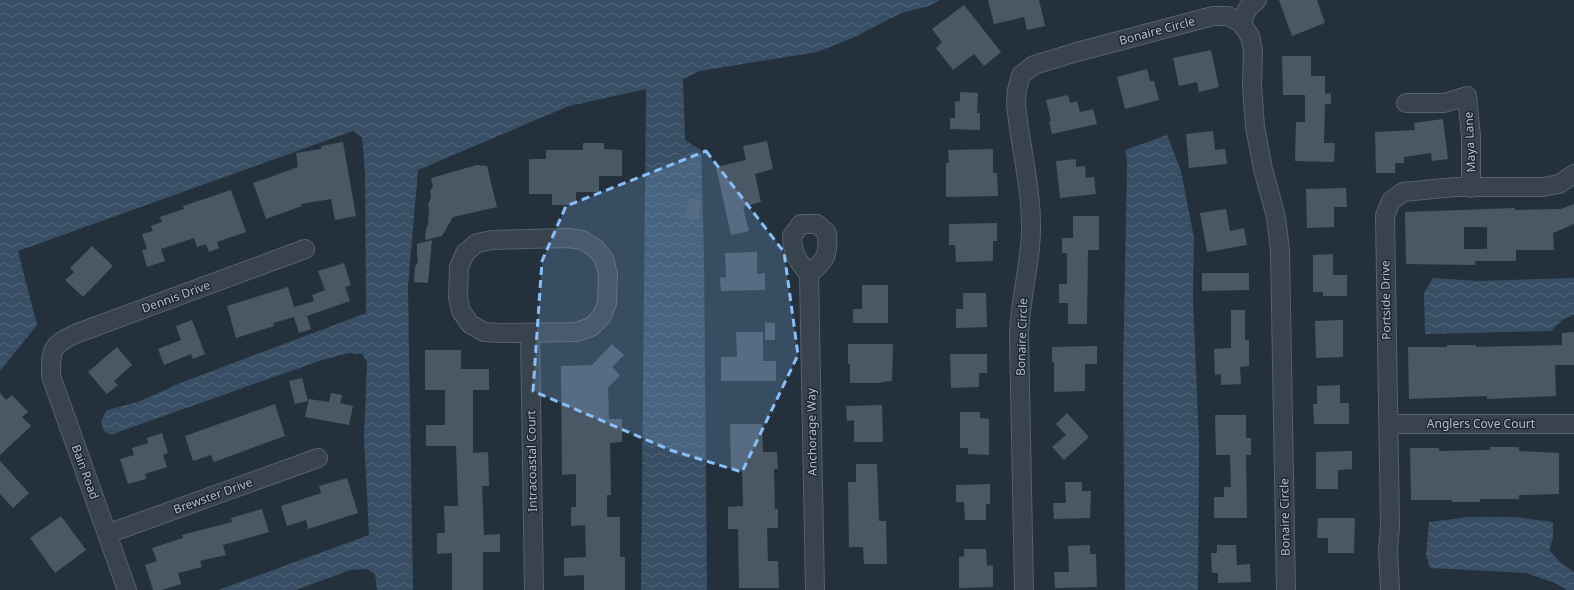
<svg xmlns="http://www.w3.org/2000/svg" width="1574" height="590" font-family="'Noto Sans',sans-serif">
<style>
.water{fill:url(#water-waves)}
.building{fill:#4a5866;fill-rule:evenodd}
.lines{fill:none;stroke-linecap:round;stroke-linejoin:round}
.minor-casing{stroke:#56616b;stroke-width:20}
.minor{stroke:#38434d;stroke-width:18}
.marked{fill:#8abef7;fill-opacity:0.2;stroke:#8abef7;stroke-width:3;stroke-dasharray:8 5;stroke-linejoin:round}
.labels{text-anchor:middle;stroke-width:3;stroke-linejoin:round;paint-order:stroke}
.street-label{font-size:12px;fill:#b3bec8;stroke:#1d2832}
</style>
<defs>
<pattern id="water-waves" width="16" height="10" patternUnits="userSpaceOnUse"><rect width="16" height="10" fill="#384e64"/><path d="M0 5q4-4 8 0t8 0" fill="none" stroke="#526679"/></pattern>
</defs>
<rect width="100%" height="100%" fill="#24313d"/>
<!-- water -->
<path class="water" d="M0,0H940L929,6L901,13L855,37L817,52L700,71L683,79L685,140L701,150L704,255L707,590H641L646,89L569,106L418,170L408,286L413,590H377L375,574L366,569L350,570L296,590H218L369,535L364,437L367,362L362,354L349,353L322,360L110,435L104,431L101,421L107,410L138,402L183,382L366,313L365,172L362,137L353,131L18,251L37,325L0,371Z
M1167,135L1181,171L1194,238L1193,298L1199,441L1198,590H1125L1123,378L1127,161L1125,150Z
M1433,278L1478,281L1574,278V315L1562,320L1551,331L1425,334L1424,293Z
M1469,517H1514L1553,522V538L1549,550L1560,562L1574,572V590H1567L1558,584L1526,573L1430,568L1426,555L1429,522Z"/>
<!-- building -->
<path class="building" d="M988,0H1039L1045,26L1027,30L1024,17L994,24Z
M1279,0H1317L1325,23L1292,36Z
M964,5L1001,52L984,66L974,54L953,70L936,48L942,42L932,29Z
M1211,50L1219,87L1199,92L1197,82L1179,86L1173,58Z
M1282,56H1311V76H1325V94L1331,93V104H1325L1324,143H1335L1334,162L1295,161L1296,122H1305V95H1283Z
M1147,69L1150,81H1154L1159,100L1125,109L1117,77Z
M960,92L978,93L977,113H980V130L950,129V118H955V102L960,101Z
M1068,95L1070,103L1077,101L1080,112L1093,109L1097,124L1052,134L1049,121H1051L1046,100Z
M1443,119L1448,159L1432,161L1431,153L1404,157V163H1395V173H1376L1375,132L1415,130L1414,123Z
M1213,131L1215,150L1225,149L1227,164L1189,168L1186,134Z
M767,141L773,169L755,174L761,202L743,207L749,231L731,235L716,167L746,160L743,146Z
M343,142L356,216L335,220L331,199L301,204L302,206L266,219L253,183L298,167L296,153L321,149V146Z
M583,143H604V149L622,150V176H599V192H576V205H552V194H529V159H546V150H583Z
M993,149V173H997L998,196L946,197V163H949L948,150Z
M1076,159V167L1085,166L1086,178L1094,177L1096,194L1060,198L1056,161Z
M477,165L487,166L497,207L453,217L442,236L425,240L426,229L428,225L429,209L428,204L431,198L430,191L433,186L431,178Z
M1346,188L1347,207H1334V227L1307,228L1306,189Z
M231,190L246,232L217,242L219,248L209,252L206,244L197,247L194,238L161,249L165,261L147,267L142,250L147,249L142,234L153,231L151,226L162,222L160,217L184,209L183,206Z
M689,198L702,201L697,220L685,218Z
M1574,204V224L1553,233L1554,250H1516V261H1475V265L1406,264L1405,212L1515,208V210L1561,209ZM1464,227H1487V249H1464Z
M1226,209L1230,231L1244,228L1247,245L1207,252L1200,213Z
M1073,216H1099V250H1088L1087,324H1068V303H1059V284H1067V253H1062V238H1073Z
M997,223V241H993V261L956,262L955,245H949V224Z
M432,240L428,283L414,282L415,267L418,262L417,255V244Z
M92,246L113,266L83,297L65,280L74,272L70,268Z
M757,252V274L765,273V290L721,291L720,278L726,277L725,253Z
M1333,254V275H1347V296H1323V292H1313V255Z
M344,263L351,285L345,287L350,301L307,316L311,329L299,333L294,317L273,323L274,326L236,338L227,306L288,287L294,307L314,301L312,295L325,290L318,271Z
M1202,273H1249V290L1202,291Z
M862,285H888V323H853V309H862Z
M963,293H986L987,327L956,328V309H963Z
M1231,310H1245V340H1249V366L1240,367L1241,384L1221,385V374L1215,375L1214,349L1231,348Z
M192,320L205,354L193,359L191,354L164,365L158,349L181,340L176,326Z
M1343,320V357L1316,358L1315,321Z
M765,322L775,323V340H765Z
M736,332H763V361H776V381H721V357H737Z
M1574,332V365H1555L1556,396L1487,399V396L1409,399L1408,347H1447V345H1476V347L1562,345V333Z
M612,344L624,355L612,367L620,375L608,388L609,419H622V442L610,443L611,495H607V517H620V557H625V590H584V575L564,576V558L586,557L585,525L571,526V507H576V474L562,475L561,366L592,365Z
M848,344H893L892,381L881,382V383H850V364H848Z
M1097,346V364H1085V391L1054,392V362H1052V347Z
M117,347L132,365L114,381L118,385L107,394L88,372Z
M425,350H461V369H489V390H473V453L488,452L489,486H482L484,535L500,534V552H483V590H452V553L437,554V533H445L444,506H458L456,446H426V425H445V390H425Z
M950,354H987V373H979V387L951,388Z
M302,378L308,401L295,404L289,381Z
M1340,385V403H1349V424H1314L1313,404H1317V386Z
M0,393L6,400L12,395L28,412L22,417L31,426L0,455Z
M331,393L342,395L340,403L353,406L349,425L305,417L309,399L329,402Z
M275,404L285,436L214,462L211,455L193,461L185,436Z
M882,405L883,442H854V420L847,421L846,406Z
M960,412H980V418L989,419V455L968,454V448H960Z
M1067,413L1089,437L1064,460L1052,447L1066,435L1056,424Z
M1215,415H1246V438H1251V455H1246L1247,518H1214V497H1224V487H1231L1230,455H1216Z
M730,424H762L763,452H777L778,469H774L775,509H778V528H767L768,561H778L779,588H739L738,529H728V507L743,506L742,469H731Z
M162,433L168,453L163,455L167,467L145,474L146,479L128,484L120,459L134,455L132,448L148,443L147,438Z
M1490,447H1519V451L1559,453V494L1519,495V499H1480V502H1452V500H1411L1410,448H1439V451L1490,450Z
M1352,451V469L1338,470V489H1316V452Z
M0,461L29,493L13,508L0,494Z
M856,464H877L879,521H886L887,564H864L863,547H849L848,482H856Z
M347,478L358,513L308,529L306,520L287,526L281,506L321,493L319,486Z
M1065,482H1082V491H1091L1090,518L1054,519L1053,503H1066Z
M990,484V504H986V520H965L964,502H956V485Z
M262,509L269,532L223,545L226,555L200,561L202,567L178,573L181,584L162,590H153L145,565L157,561L152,548L183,538L182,535L232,522L231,518Z
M61,516L86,550L55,573L30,538Z
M1318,518H1355L1354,553H1328V538H1317Z
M1090,545V554H1096L1097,587L1055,588L1054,572H1069L1068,546Z
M1217,545H1236L1237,565L1250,564L1251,582L1218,583V573H1212L1211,553H1217Z
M964,549H986L987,566L993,565V587L959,588V557L964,556Z"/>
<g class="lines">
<!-- minor casing -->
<g class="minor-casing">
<path id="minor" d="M1241,23L1248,8L1257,0
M1406,103H1444L1467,96L1471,136V188
M801,224H817L827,233C829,255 826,260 809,274C797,260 793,255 792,236Z
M568,238L582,240L595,248L604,259L608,274L607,303L602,316L591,327L576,332L500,333L484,332L470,324L461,311L458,297L459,267L465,253L477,243L492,240Z
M809,274L815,590
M530,333L534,590
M1388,424H1574
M107,534L318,458
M127,590L51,376C51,350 50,346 75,334L305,249
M1024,590L1019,335C1020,300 1030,266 1031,232C1032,189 1020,146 1016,104L1017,90L1021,75L1034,65L1077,52L1213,16H1228L1241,23L1250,36L1253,51L1252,85L1255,127L1263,169L1276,217L1280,251L1286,590
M1390,590L1388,550L1390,526L1385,216L1391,201L1403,192L1455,187H1543L1559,184L1574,174"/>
</g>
<!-- minor -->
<use href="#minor" class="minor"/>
</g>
<!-- marked area -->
<path class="marked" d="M706,151L784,252L798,355L742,472L670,450L533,391L542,261L566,206Z"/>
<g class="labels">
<!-- street labels -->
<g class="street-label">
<text transform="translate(1157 31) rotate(-15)" y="4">Bonaire Circle</text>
<text transform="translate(1470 142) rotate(-93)" y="4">Maya Lane</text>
<text transform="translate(176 297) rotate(-20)" y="4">Dennis Drive</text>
<text transform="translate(1386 300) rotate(-91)" y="4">Portside Drive</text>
<text transform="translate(1022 337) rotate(-88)" y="4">Bonaire Circle</text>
<text x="1481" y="428">Anglers Cove Court</text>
<text transform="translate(812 432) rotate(-91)" y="4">Anchorage Way</text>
<text transform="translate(532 461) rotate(-91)" y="4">Intracoastal Court</text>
<text transform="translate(85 472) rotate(70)" y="4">Bain Road</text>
<text transform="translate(213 496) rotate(-20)" y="4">Brewster Drive</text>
<text transform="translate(1285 517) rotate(-91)" y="4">Bonaire Circle</text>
</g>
</g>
</svg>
